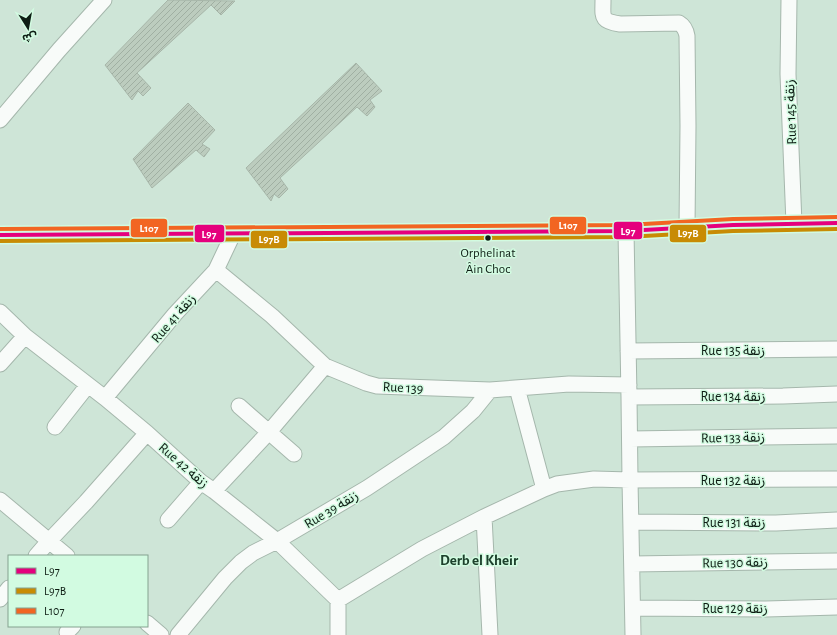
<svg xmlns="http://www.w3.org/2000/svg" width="837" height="635" font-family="'Alegreya Sans','Noto Sans Arabic',sans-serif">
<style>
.building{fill:url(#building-hatch);stroke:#a7b6a9}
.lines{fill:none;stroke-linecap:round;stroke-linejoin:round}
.minor-casing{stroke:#a5b7ac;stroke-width:17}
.minor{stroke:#f8fbf9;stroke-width:15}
.bus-1-casing{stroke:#d2fbe1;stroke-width:7}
.bus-2-casing{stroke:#d2fbe1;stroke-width:7}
.bus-3-casing{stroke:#d2fbe1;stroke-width:7}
.bus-1{stroke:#e5007d;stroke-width:4}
.bus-2{stroke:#c88b04;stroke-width:4}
.bus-3{stroke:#f26522;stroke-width:4}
.bus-dot{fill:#0e1d14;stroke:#d2fbe1;stroke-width:1.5}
.labels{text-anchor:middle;stroke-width:3;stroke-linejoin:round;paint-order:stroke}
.bus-label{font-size:13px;fill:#0e1d14;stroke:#d2fbe1}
.street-label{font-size:14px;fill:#0e1d14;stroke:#d2fbe1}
.neighbourhood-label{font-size:15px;font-weight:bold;fill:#1d402c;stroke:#d2fbe1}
.line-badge{stroke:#d2fbe1;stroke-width:1.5}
.badge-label{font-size:11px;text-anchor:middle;font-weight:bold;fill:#fff}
</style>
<defs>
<pattern id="building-hatch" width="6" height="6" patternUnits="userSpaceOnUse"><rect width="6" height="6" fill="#bcccbe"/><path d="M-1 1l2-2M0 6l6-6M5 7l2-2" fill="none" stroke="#a0afa2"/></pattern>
</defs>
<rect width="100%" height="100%" fill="#cee5d7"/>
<!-- building -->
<path class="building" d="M168,0L235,1L221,15L211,5L137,73L151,88L143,96L138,91L132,100L105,65Z
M356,63L382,91L370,100L375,107L367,116L357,107L280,178L288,189L279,198L274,194L271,201L246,168Z
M188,103L215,130L202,144L210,149L204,157L196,150L152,188L133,159Z"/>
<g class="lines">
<!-- minor casing -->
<g class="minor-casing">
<path id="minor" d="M603,0C603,17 600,21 620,24L679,23C684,26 686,30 687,36L688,126L687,227
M789,0L788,74L794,224
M0,120L59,50L104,0
M626,231L629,397L630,480L633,635
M0,235L54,234L547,232L626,231L687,227L733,225L837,223
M216,270L272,316L325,366L366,383L377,386L490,390L569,384L629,385
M0,312L25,336L105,398L147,433L201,482L214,491L277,541L338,600V635
M628,351L837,349
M0,364L25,336
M517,388L544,489
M629,397L783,396L837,394
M105,398L175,314L216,270L233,234
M239,406L294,454
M55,427L88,385
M630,439L837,436
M214,491L269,432L325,366
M0,500L67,556
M484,517L490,635
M168,520L201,482
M631,522L776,523L837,520
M36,556L49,541L86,502L147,433
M632,564L837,561
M0,599L9,588
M338,600L422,549L484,517L544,489L557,484L594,479L630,480L837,479
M633,608L766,609L837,607
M147,623L161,635
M67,632L73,626
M178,635L225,578L241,562L253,553L277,541L367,488L444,437L473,411L490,390"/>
</g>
<!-- minor -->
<use href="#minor" class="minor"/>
<!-- bus-1 casing -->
<g class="bus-1-casing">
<path id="bus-1" d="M0,235L626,231L733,225L837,223"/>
</g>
<!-- bus-2 casing -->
<g class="bus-2-casing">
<path id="bus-2" d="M0,241L626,237L733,231L837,229"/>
</g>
<!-- bus-3 casing -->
<g class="bus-3-casing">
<path id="bus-3" d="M0,229L626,225L733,219L837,217"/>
</g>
<!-- bus-1 -->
<use href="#bus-1" class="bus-1"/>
<!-- bus-2 -->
<use href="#bus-2" class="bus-2"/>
<!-- bus-3 -->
<use href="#bus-3" class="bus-3"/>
</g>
<!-- markers -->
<circle class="bus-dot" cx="488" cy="238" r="3.5"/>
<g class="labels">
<!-- bus labels -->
<g class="bus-label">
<text x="488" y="257">Orphelinat<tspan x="488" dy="16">Âin Choc</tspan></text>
</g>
<!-- street labels -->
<g class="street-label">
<text transform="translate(790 112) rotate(-92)" y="5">Rue 145 زنقة</text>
<text transform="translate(173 318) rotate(-49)" y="5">Rue 41 زنقة</text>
<text x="733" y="355">Rue 135 زنقة</text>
<text transform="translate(403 387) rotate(3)" y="5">Rue 139</text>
<text x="733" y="401">Rue 134 زنقة</text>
<text transform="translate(733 437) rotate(-1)" y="5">Rue 133 زنقة</text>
<text transform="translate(184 465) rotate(41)" y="5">Rue 42 زنقة</text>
<text x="733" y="485">Rue 132 زنقة</text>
<text transform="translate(331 509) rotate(-31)" y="5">Rue 39 زنقة</text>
<text x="734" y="527">Rue 131 زنقة</text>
<text transform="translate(735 562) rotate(-1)" y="5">Rue 130 زنقة</text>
<text x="735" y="613">Rue 129 زنقة</text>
</g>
<!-- neighbourhood labels -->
<g class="neighbourhood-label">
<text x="479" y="565">Derb el Kheir</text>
</g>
</g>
<g class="line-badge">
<rect x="549" y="216" width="38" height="19" rx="4" fill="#f26522"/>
<rect x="130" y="218" width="38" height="20" rx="4" fill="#f26522"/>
<rect x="613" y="221" width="30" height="19" rx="4" fill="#e5007d"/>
<rect x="669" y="224" width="38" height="19" rx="4" fill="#c88b04"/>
<rect x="194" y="224" width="31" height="19" rx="4" fill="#e5007d"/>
<rect x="250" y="230" width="38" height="19" rx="4" fill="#c88b04"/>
</g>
<g class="badge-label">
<text x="568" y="229">L107</text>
<text x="149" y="232">L107</text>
<text x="628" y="235">L97</text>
<text x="688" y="237">L97B</text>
<text x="209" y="238">L97</text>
<text x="269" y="243">L97B</text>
</g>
<!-- legend -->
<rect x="8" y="555" width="140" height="72" fill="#d2fbe1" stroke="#84a28f"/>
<rect x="16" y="568" width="20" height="6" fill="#e5007d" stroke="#84a28f"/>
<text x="44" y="575" font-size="12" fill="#0e1d14">L97</text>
<rect x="16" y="588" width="20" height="6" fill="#c88b04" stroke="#84a28f"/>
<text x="44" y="595" font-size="12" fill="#0e1d14">L97B</text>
<rect x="16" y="608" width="20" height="6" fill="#f26522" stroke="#84a28f"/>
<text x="44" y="615" font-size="12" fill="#0e1d14">L107</text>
<!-- north arrow -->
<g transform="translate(28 28) rotate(169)" stroke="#d2fbe1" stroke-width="3" paint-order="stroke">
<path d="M0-3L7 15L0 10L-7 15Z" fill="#0e1d14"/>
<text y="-6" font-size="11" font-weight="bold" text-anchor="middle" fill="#0e1d14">ش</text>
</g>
</svg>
